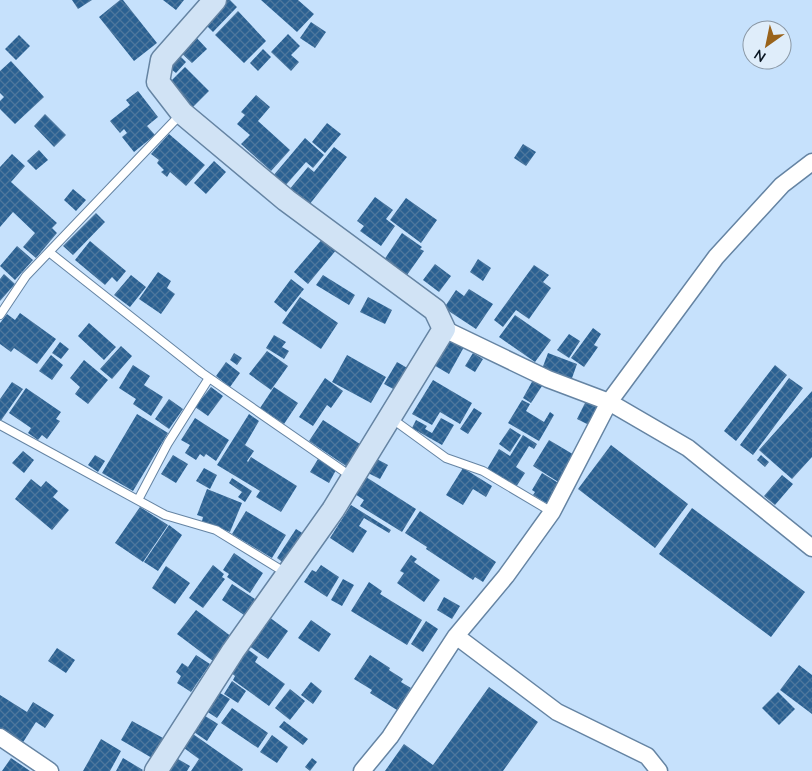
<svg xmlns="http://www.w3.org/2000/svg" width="812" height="771" font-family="'Nunito Sans',sans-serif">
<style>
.building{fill:url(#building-cross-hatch)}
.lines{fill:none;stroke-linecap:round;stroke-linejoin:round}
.lane-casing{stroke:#6584a3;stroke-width:10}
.street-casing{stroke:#6584a3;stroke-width:19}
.secondary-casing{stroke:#6584a3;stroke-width:25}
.lane{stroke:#fff;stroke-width:8}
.street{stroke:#fff;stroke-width:16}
.secondary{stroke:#d1e3f5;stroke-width:22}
</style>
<defs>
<pattern id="building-cross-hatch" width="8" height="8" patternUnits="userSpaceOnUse" patternTransform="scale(1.25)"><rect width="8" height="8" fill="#2b6192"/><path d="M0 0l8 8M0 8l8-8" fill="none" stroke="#4e779d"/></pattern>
</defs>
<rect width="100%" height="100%" fill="#c6e1fc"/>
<!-- building -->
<path class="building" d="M72,0H92L78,9Z
M120,0H123L157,43L134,61L99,17Z
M163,0H184L176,10Z
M226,0H230L237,7L213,32L204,23Z
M261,0H298L314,14L297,32Z
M238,11L266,41L244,63L215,35Z
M311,22L326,32L315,48L300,38Z
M288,34L300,46L291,55L299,62L291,71L271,52Z
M19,35L30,46L16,60L5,49Z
M194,35L207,49L192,63L178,50Z
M263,49L271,57L258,71L250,63Z
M177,53L186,62L176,73L166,65Z
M11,61L44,97L15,124L0,109V101L4,97L0,93V71Z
M185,67L209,91L193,107L169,83Z
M138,91L158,117L147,126L155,135L134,152L122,137L127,133L124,129L120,133L110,121L130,105L126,100Z
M256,95L270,107L258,121L290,150L271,171L241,144L250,135L237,124L245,115L241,112Z
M45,114L66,135L54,147L34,126Z
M327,123L341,134L325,153L312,142Z
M169,134L205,165L186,186L170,172L167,177L161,172L164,170L157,163L159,160L151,154Z
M305,138L324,155L313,168L306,162L285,186L273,176Z
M523,144L536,152L526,166L514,158Z
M334,147L347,157L309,205L289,190L308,167L314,172Z
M39,150L48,160L36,170L27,161Z
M12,154L25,166L11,182L57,223L52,228L57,233L36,258L23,247L35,233L13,212L0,227V167Z
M214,161L226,172L206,194L194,183Z
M73,189L86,200L76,211L64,200Z
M375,197L393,210L386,219L395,226L381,246L360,231L364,226L357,221Z
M406,198L437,220L421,243L390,220Z
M96,213L105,222L73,255L63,246Z
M402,233L422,247L420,249L424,251L407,275L384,260Z
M324,237L337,249L308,284L294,272Z
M90,241L126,271L117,282L112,277L105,285L75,260Z
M17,246L33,260L15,280L0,266Z
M478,259L491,268L483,281L470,272Z
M435,264L451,276L439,292L423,280Z
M534,265L549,275L543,282L551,288L529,319L516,310L503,327L494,320Z
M158,272L171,281L167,288L175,294L161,314L139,299Z
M4,274L15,284L0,301V279Z
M131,275L146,287L130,307L114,295Z
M323,275L355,295L349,305L316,285Z
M291,279L304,289L286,312L274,302Z
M469,289L493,304L476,329L444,308L456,290L464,296Z
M300,297L338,323L321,349L282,323Z
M368,297L392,310L385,324L360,312Z
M20,313L56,339L37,364L14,348L11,352L0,344V323L7,314L15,320Z
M515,315L551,340L535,362L499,337Z
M89,323L116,347L104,360L78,336Z
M593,328L601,334L594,345L598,347L584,367L571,358Z
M569,334L580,341L569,358L557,350Z
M274,335L286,342L282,347L289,351L284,359L266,348Z
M447,338L464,347L449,374L432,364Z
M60,342L69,349L61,359L52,353Z
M121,346L132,356L112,379L100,369Z
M267,351L288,366L271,390L249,374Z
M234,353L242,358L237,365L230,360Z
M473,353L483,359L475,372L465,366Z
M548,353L577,364L571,381L542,369Z
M51,355L63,365L52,380L39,371Z
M347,355L386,377L371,403L332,382Z
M84,360L108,380L88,404L75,394L80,387L70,378Z
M226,362L240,373L230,387L216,376Z
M397,362L409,369L397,391L384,384Z
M133,365L150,376L144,385L163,397L151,416L133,404L136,399L119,388Z
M775,365L787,375L736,441L724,431Z
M325,378L343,391L331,408L327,405L313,426L299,417Z
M789,378L803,388L753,455L740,445Z
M433,380L472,403L460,424L440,412L432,425L412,414Z
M533,380L542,386L531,403L523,398Z
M12,382L23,389L0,422V399Z
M211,387L223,396L208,416L195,407Z
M274,387L298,403L284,424L260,408Z
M26,388L61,412L56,419L60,421L47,439L42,435L38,440L28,433L31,428L9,413Z
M812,391V457L792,479L759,450Z
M169,399L183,409L169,429L155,419Z
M522,400L530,404L526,411L544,422L550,412L554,415L539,441L508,423Z
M586,401L600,408L591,426L577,419Z
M474,408L482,413L468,434L460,429Z
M137,414L168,433L133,491L102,473Z
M249,414L259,421L245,445L254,451L247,461L248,462L251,457L297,486L281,512L256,497L260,491L217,465Z
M195,418L229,440L216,461L206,454L204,457L200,454L196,460L185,453L190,445L181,440Z
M441,418L454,425L442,445L412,428L416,420L427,426L425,429L432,433Z
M323,420L363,446L349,468L309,441Z
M510,428L521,435L510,452L499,444Z
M523,435L537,444L534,449L529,446L516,467L525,473L516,487L487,469L499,449L510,456Z
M549,440L576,456L560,483L533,466Z
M611,445L688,504L655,548L578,489Z
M23,451L34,460L24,473L12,463Z
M95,455L105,461L98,472L88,465Z
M173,455L188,464L176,483L161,474Z
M761,455L769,462L765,467L757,460Z
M375,458L388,465L380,479L368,473Z
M318,459L336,470L329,483L310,472Z
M204,468L217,475L210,489L196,481Z
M463,468L492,486L486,497L473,489L463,505L446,495Z
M542,473L560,484L548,504L533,495L535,492L532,490Z
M782,475L793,484L775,505L764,496Z
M366,477L416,509L402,532L360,506L364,500L355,494Z
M232,478L252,491L245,502L238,497L242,492L229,483Z
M31,479L41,487L46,481L58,491L53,497L69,510L52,530L15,499Z
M207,489L242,503L230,532L202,521L203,517L197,515Z
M351,505L391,530L389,533L364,518L359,526L367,531L353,553L330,538Z
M140,507L168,525L143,562L115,543Z
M692,508L805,592L771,637L659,554Z
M246,511L286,535L272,558L232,534Z
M420,511L496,562L483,582L475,577L473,580L426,549L427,547L405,533Z
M169,525L182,535L158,571L144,562Z
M296,529L304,534L285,564L277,558Z
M234,553L263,573L250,593L227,577L229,574L223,570Z
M411,555L417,559L414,562L440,580L424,602L397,583L404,573L400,571Z
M213,565L224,574L222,577L225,579L203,608L189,598Z
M321,565L339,577L327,597L304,582L312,570L316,572Z
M166,566L190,583L175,604L152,588Z
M343,579L354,585L342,606L331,600Z
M369,582L382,591L380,594L422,620L407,645L351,611Z
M232,584L255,599L244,615L222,600Z
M444,597L460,606L452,619L437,610Z
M196,610L232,637L213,661L177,634Z
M269,617L288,631L268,659L249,646Z
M311,620L331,634L319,652L298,638Z
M426,621L438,629L423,652L411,644Z
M57,648L75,660L66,673L48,661Z
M246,648L258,657L255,662L285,684L269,706L233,680L235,676L229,671Z
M196,655L210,664L191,692L177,683L181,676L176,672L182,663L188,667Z
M370,655L390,668L389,670L403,679L401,682L411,688L397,710L370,693L372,690L354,679Z
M799,665L812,675V714L780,690Z
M232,681L246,691L238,703L224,694Z
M311,682L322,691L313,704L301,695Z
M489,687L538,722L503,771H385L404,744L433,765Z
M290,689L305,701L290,720L275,708Z
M215,690L230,699L217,718L203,709Z
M778,692L795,709L779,725L762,708Z
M0,695L27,712L33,702L54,715L45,728L36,722L20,747L0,734L3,729L0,728Z
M232,708L268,733L258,748L221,723Z
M202,714L218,724L207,741L191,730Z
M132,721L163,738L152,758L121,740Z
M284,721L308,739L303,745L279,727Z
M193,734L243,769L242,771H191L199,759L184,748Z
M272,735L288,747L277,763L260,752Z
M101,739L121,751L110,771H83Z
M11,758L30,771H2Z
M123,758L143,770L142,771H116Z
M312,758L317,762L310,771L305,767Z
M178,759L190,766L187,771H170Z"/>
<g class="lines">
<!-- lane casing -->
<g class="lane-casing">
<path id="lane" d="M49,252L202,373L352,477
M0,315L26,276L180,115
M391,418L446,458L483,471L552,512
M0,425L165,515L216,530L286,573
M138,500L168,443L209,378"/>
</g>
<!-- street casing -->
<g class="street-casing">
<path id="street" d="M444,329L548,379L609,402L688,448L812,548
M456,636L557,712L647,756L659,771
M0,737L50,771
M362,771L390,737L456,636L506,576L552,512L609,402L716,257L782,185L812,162"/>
</g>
<!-- secondary casing -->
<g class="secondary-casing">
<path id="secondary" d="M156,771L233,651L333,510L444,329L435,310L286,200L182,113L158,82L162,60L215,0"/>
</g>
<!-- lane -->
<use href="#lane" class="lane"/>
<!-- street -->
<use href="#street" class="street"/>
<!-- secondary -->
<use href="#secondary" class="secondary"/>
</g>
<!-- north arrow -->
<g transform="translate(767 45) rotate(213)"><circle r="24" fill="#dfedfa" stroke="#8a97a4"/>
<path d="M0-4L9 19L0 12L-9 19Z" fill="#99631b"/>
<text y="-8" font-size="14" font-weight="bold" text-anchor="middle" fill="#0a1622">N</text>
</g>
</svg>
